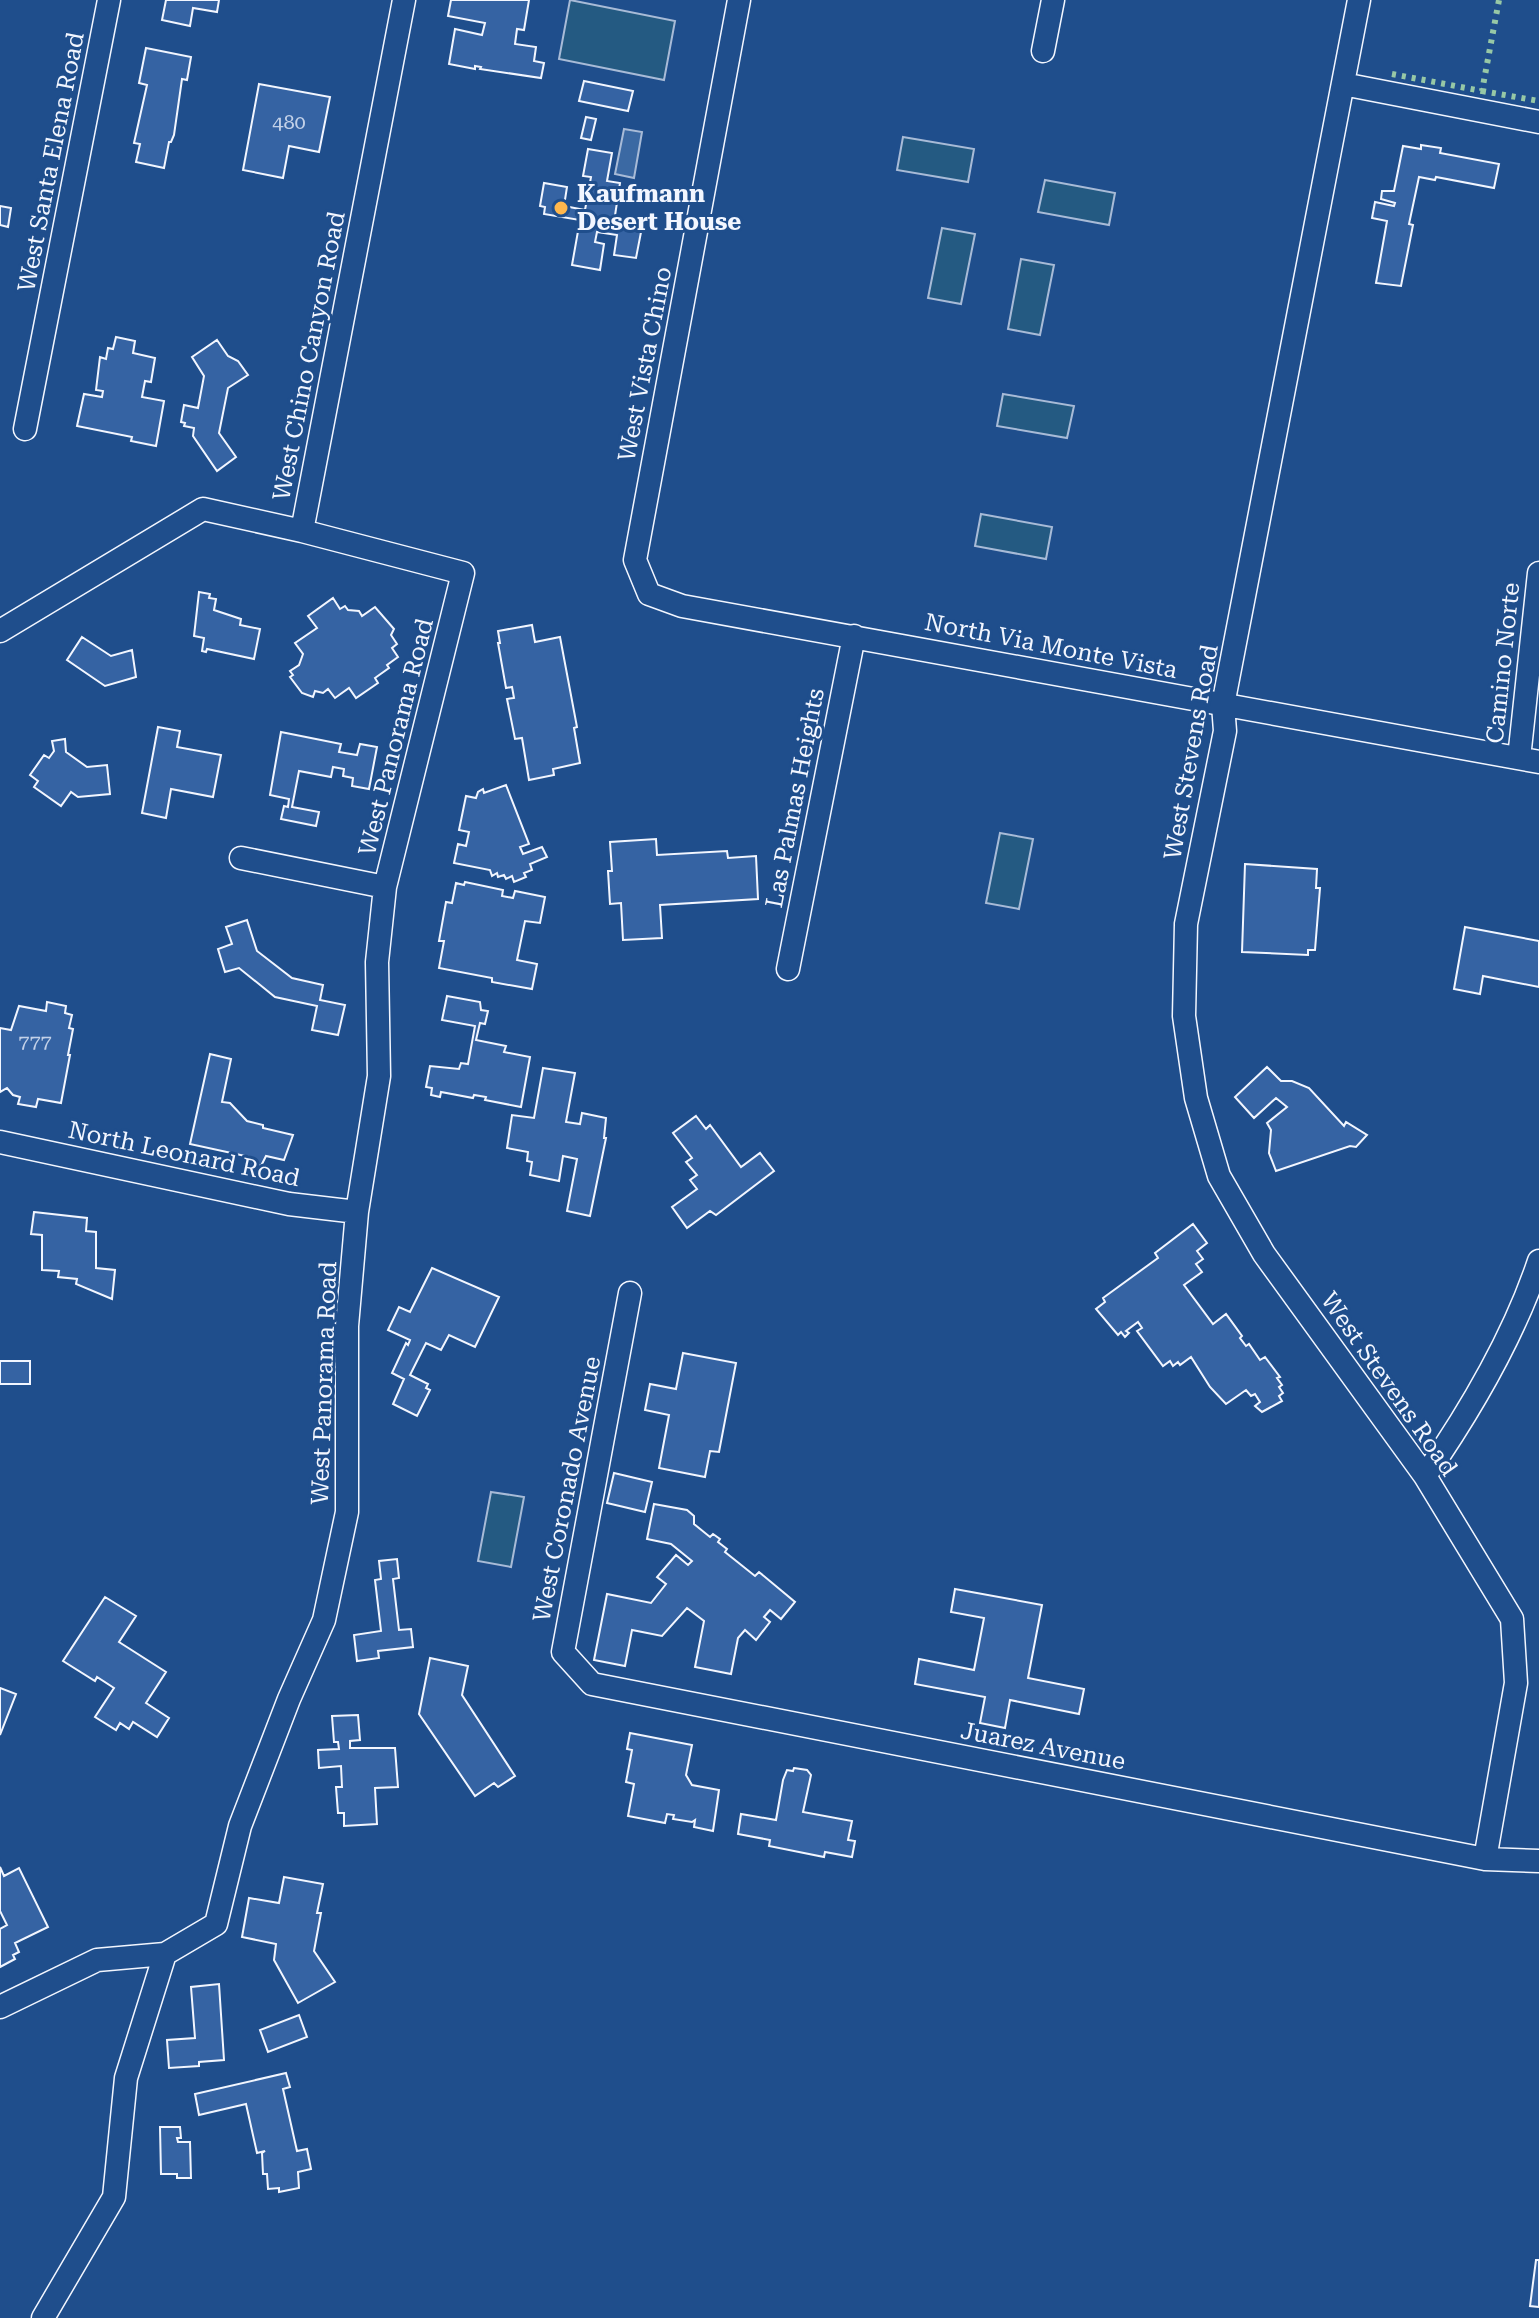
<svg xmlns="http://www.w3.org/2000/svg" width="1539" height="2318" font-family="'Roboto Serif',serif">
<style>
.green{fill:#245a82;stroke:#a8bbd7;stroke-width:2}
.water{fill:#3b69a3;stroke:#a8bbd7;stroke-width:2}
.building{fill:#3563a3;stroke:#f2f6ff;stroke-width:2}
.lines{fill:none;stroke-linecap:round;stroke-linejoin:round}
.minor-casing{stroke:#f2f6ff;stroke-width:25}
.minor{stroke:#1f4e8c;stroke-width:22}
.hedge{stroke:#97c8a6;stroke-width:6;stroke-dasharray:4 6;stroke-linecap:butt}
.poi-dot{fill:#ffb74d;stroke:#1f4e8c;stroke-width:3}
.labels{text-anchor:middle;stroke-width:6;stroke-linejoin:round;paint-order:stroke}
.number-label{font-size:20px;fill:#c3d1e8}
.street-label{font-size:24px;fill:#f2f6ff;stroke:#1f4e8c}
.poi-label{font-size:24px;font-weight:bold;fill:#f2f6ff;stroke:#1f4e8c;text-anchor:start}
</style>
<rect width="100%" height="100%" fill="#1f4e8c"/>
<!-- green -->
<path class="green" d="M570,0L675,21L664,80L559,59Z
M903,137L974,149L968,182L897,170Z
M1045,180L1115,193L1109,225L1038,212Z
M942,228L975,234L961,304L928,298Z
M1021,259L1054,265L1040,335L1008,329Z
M1003,394L1074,406L1067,438L997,426Z
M981,514L1052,527L1046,559L975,546Z
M1000,833L1033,839L1019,909L986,903Z
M491,1492L524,1497L511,1567L478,1561Z"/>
<!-- water -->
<path class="water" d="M624,129L642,132L634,178L615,174Z"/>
<!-- building -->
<path class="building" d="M166,0H219L217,12L193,8L190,26L162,20Z
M451,0H529L524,30L517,29L515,44L536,47L534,61L544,63L541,78L480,69L481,67L475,66V69L449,64L455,29L482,35L485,23L448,16Z
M146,48L191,57L187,80L182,79L174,135L171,142H169L164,168L136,162L140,144L134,143L147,85L139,83Z
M584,81L633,91L628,111L579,101Z
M259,84L330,97L319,152L289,146L283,178L243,170Z
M586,117L596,119L591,140L581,138Z
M1421,145L1441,148L1440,153L1499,164L1494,188L1436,177L1435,180L1419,177L1409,224L1413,225L1401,286L1376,283L1387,221L1372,218L1375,202L1394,206L1395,203L1381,199L1382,191H1394L1403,146L1421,149Z
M588,149L612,153L607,181L620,183L614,222L642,227L636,258L614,255L617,235L597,232L595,242L604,244L600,270L572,265L580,220L544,214L545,207L540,206L544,183L567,187L564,206L585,210L591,177L583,176Z
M0,206L11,208L8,227L0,225Z
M116,337L135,341L133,353L155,358L151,382L145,381L142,397L164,401L156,446L131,441L132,437L77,426L84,394L102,397L103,391L96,390L100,357L106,359L108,348L113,349Z
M217,340L228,356L238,361L248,375L228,388L219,433L236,457L217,471L193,436L194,428L184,426L185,423L181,422L184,405L198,408L204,376L192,357Z
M199,592L210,594L209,598L216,599L214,610L241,619L240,625L260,629L254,659L207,649L206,652L202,651L204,638L194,636Z
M333,598L340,609L345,606L348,610L359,611L362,616L375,607L394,629L391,635L397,644L392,648L398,657L387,665L389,668L375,678L378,683L356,698L349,688L335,698L328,689L323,693L315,691L313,697L302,693L290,677L293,675L290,671L299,665L303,654L295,643L317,628L308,616Z
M532,625L535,642L560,637L577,727L574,728L580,763L553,769L554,775L529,780L522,738L515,739L507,699L514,698L512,687L506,688L498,643H500L498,631Z
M82,637L111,656L132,650L136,677L105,686L67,660Z
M158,727L180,731L177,747L221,755L213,797L171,789L166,818L142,813Z
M281,732L341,744L339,752L357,755L360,744L377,747L369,789L352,786L353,778L343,776L344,769L333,767L331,777L299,771L292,807L319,812L316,826L281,819L284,806L288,807L289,799L270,795Z
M65,739L66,752L87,767L107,765L110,794L78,797L71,792L61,806L34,787L38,781L30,775L44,755L49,758L54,751L52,741Z
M506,785L529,844L520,847L523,854L542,847L547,857L530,864L532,870L524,873L526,877L514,882L512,876L506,879L504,875L498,877L497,873L492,876L490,870L454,863L458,844L466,846L469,832L459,830L466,796L476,798L478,792L483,789L484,793Z
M656,839L657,855L727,851L728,858L756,856L758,899L660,905L662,938L623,940L621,903L610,904L608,871H612L610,842Z
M1245,864L1317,869L1316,888H1320L1315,950H1308V955L1242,952Z
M465,882L503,890L502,896L513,898L515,891L545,897L540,923L525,921L517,960L537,964L532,989L492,982V978L439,968L444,941H439L446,902L452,903L456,883L464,885Z
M247,920L257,951L292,978L323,985L320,1000L345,1005L338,1035L312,1030L317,1006L275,997L239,968L225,972L218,949L232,944L226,927Z
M1465,927L1539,941V987L1483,976L1480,994L1454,989Z
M447,996L480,1002L481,1010L488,1011L485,1024L480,1023L476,1040L506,1046L504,1052L530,1057L521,1107L485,1100L486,1097L474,1095L473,1098L441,1092L440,1097L431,1095L432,1088L426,1087L430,1066L459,1069L461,1063L468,1064L475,1026L442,1020Z
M47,1002L66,1006L65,1013L72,1015L69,1028L73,1029L68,1055H70L61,1103L38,1099L36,1107L18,1104L20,1097L13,1095L7,1088L0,1092V1028L11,1030L19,1006L46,1011Z
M210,1054L231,1059L222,1102L230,1103L247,1121L263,1125V1128L293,1135L284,1160L266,1156L261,1166L249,1163L250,1157L190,1144Z
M1267,1067L1281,1081H1292L1309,1088L1344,1126L1346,1122L1367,1135L1356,1147L1350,1146L1276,1171L1269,1153L1271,1130L1267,1123L1287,1107L1276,1098L1254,1118L1235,1097Z
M543,1068L575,1073L566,1122L580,1124L582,1113L606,1118L604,1138H606L590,1216L567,1211L577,1159L563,1156L559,1181L530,1175L532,1162L527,1161L528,1152L507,1148L512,1115L534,1118Z
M696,1116L706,1129L710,1125L741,1167L760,1153L774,1171L716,1215L710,1211L687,1228L672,1207L697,1189L690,1180L697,1175L686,1162L692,1158L673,1133Z
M34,1212L87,1218L86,1231L96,1232V1268L115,1270L112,1299L76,1284L77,1279L58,1277L59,1271L42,1270V1235L31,1234Z
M1193,1224L1207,1243L1197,1251L1203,1259L1196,1264L1202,1272L1184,1285L1213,1324L1226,1314L1242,1336L1240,1338L1246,1346L1249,1344L1260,1360L1265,1357L1280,1377L1277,1378L1282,1385L1279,1387L1283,1393L1279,1396L1282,1401L1262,1412L1255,1406L1260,1402L1255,1394L1251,1396L1246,1390L1226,1404L1210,1387L1191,1357L1180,1365L1178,1362L1173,1366L1170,1361L1163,1366L1137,1331L1142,1328L1138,1322L1126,1331L1129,1333L1125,1337L1121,1332L1118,1335L1096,1309L1105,1302L1103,1298L1158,1258L1155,1253Z
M432,1268L499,1297L475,1347L449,1335L441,1350L426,1343L410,1375L428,1384L426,1388L430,1390L417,1416L393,1404L404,1379L392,1373L406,1343L408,1345L410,1340L388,1330L399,1307L410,1312Z
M683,1353L736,1363L719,1452L710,1451L705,1477L659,1468L669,1415L645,1410L650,1384L676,1389Z
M0,1361H30V1384H0Z
M614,1473L652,1482L645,1512L607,1503Z
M654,1504L687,1510L694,1516V1524L710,1537L713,1534L720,1539L718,1542L727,1549L725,1552L755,1576L759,1572L795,1602L781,1619L770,1610L764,1617L770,1622L756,1640L745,1630L738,1638L731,1674L695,1667L704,1621L687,1608L662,1636L632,1630L625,1666L594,1660L607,1594L651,1603L666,1584L657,1577L676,1555L688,1565L692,1561L671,1544L647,1539Z
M397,1559L399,1578L393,1579L399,1630L411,1629L413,1647L378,1651L379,1658L357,1661L354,1635L381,1631L375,1580L381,1579L379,1561Z
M955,1589L1042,1605L1028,1678L1084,1689L1079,1714L1010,1700L1005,1728L980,1723L985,1697L915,1684L919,1659L974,1670L984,1618L951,1612Z
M105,1597L136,1616L119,1642L166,1672L146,1703L169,1718L157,1737L133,1722L129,1729L120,1723L116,1730L95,1717L114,1688L97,1677L95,1681L63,1661Z
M430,1658L468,1666L462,1695L515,1776L498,1787L494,1783L475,1796L419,1714Z
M0,1688L16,1694L0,1735Z
M358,1715L360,1740L350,1741V1748H395L398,1787L375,1788L377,1824L344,1826V1813H338L336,1787H342L341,1766L319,1768L318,1750L339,1749L338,1742H334L332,1716Z
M630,1733L692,1745L686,1775L692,1785L719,1790L713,1831L694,1827L695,1820L692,1822L673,1819L674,1815L667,1814L665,1823L628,1816L634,1784L626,1782L632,1750L627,1749Z
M794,1768L807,1770L811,1775L803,1812L852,1821L848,1840L855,1841L852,1857L825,1852L824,1857L769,1846L770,1840L738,1834L741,1814L776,1820L783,1780L787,1770L793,1771Z
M0,1867L4,1876L19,1868L48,1927L15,1943L19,1952L13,1955L15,1959L0,1967V1929L7,1925L0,1911Z
M284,1877L323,1884L317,1913H321L314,1951L335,1982L298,2003L274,1960L276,1944L242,1937L249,1898L279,1903Z
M219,1984L224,2060L199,2062V2066L169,2068L167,2040L195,2038L191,1987Z
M299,2015L307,2037L268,2052L260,2030Z
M286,2073L290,2087L283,2089L297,2151L307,2149L311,2169L298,2172L299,2188L279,2192V2188L268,2189L267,2174H263L262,2153L265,2151L257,2153L246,2104L199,2115L195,2094Z
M160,2127H180L181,2138H177L178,2142H190L191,2178H177V2174H161Z
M1536,2260H1539V2307L1530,2306Z"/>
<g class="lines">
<!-- minor casing -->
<g class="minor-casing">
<path id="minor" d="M739,0L635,560L649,594L682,606L1539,762
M1359,0L1223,705L1225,731L1186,924L1184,1016L1196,1098L1219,1176L1264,1254L1425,1476L1512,1619L1516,1683L1485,1859
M1043,51L1053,0
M1343,84L1539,122
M25,429L109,0
M302,531L404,0
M0,631L203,509L302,531L463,573L385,887L377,962L379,1076L357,1212L347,1326V1512L324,1620L289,1699L240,1826L216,1924L165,1954L97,1960L0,2007
M1519,758L1539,573
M241,858L385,887
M788,969L854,636
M0,1142L289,1204L357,1212
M630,1293L563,1652L592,1684L1485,1859L1539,1861
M1425,1476C1470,1411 1514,1336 1539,1261
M43,2318L114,2197L126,2078L165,1954"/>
</g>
<!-- minor -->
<use href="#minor" class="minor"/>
<!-- hedge -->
<path class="hedge" d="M1392,74L1482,91L1499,0
M1482,91L1539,101"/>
</g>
<!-- markers -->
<circle class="poi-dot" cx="561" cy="208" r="8"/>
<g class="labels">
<!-- number labels -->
<g class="number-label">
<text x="289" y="129">480</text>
<text x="35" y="1049">777</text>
</g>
<!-- street labels -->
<g class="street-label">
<text transform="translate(51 162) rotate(-79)" y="8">West Santa Elena Road</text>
<text transform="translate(309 356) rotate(-79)" y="8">West Chino Canyon Road</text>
<text transform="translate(645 364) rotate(-79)" y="8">West Vista Chino</text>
<text transform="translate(1051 646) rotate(11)" y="8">North Via Monte Vista</text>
<text transform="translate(1503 663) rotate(-84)" y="8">Camino Norte</text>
<text transform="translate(396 737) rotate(-76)" y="8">West Panorama Road</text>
<text transform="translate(1191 752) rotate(-80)" y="8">West Stevens Road</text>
<text transform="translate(795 798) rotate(-79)" y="8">Las Palmas Heights</text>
<text transform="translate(184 1154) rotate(12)" y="8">North Leonard Road</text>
<text transform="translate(324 1383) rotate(-88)" y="8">West Panorama Road</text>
<text transform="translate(1389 1384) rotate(55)" y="8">West Stevens Road</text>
<text transform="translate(567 1489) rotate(-79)" y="8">West Coronado Avenue</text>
<text transform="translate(1043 1746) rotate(11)" y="8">Juarez Avenue</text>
</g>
<!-- poi labels -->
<g class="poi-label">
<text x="577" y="202">Kaufmann<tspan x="577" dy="28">Desert House</tspan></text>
</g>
</g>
</svg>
